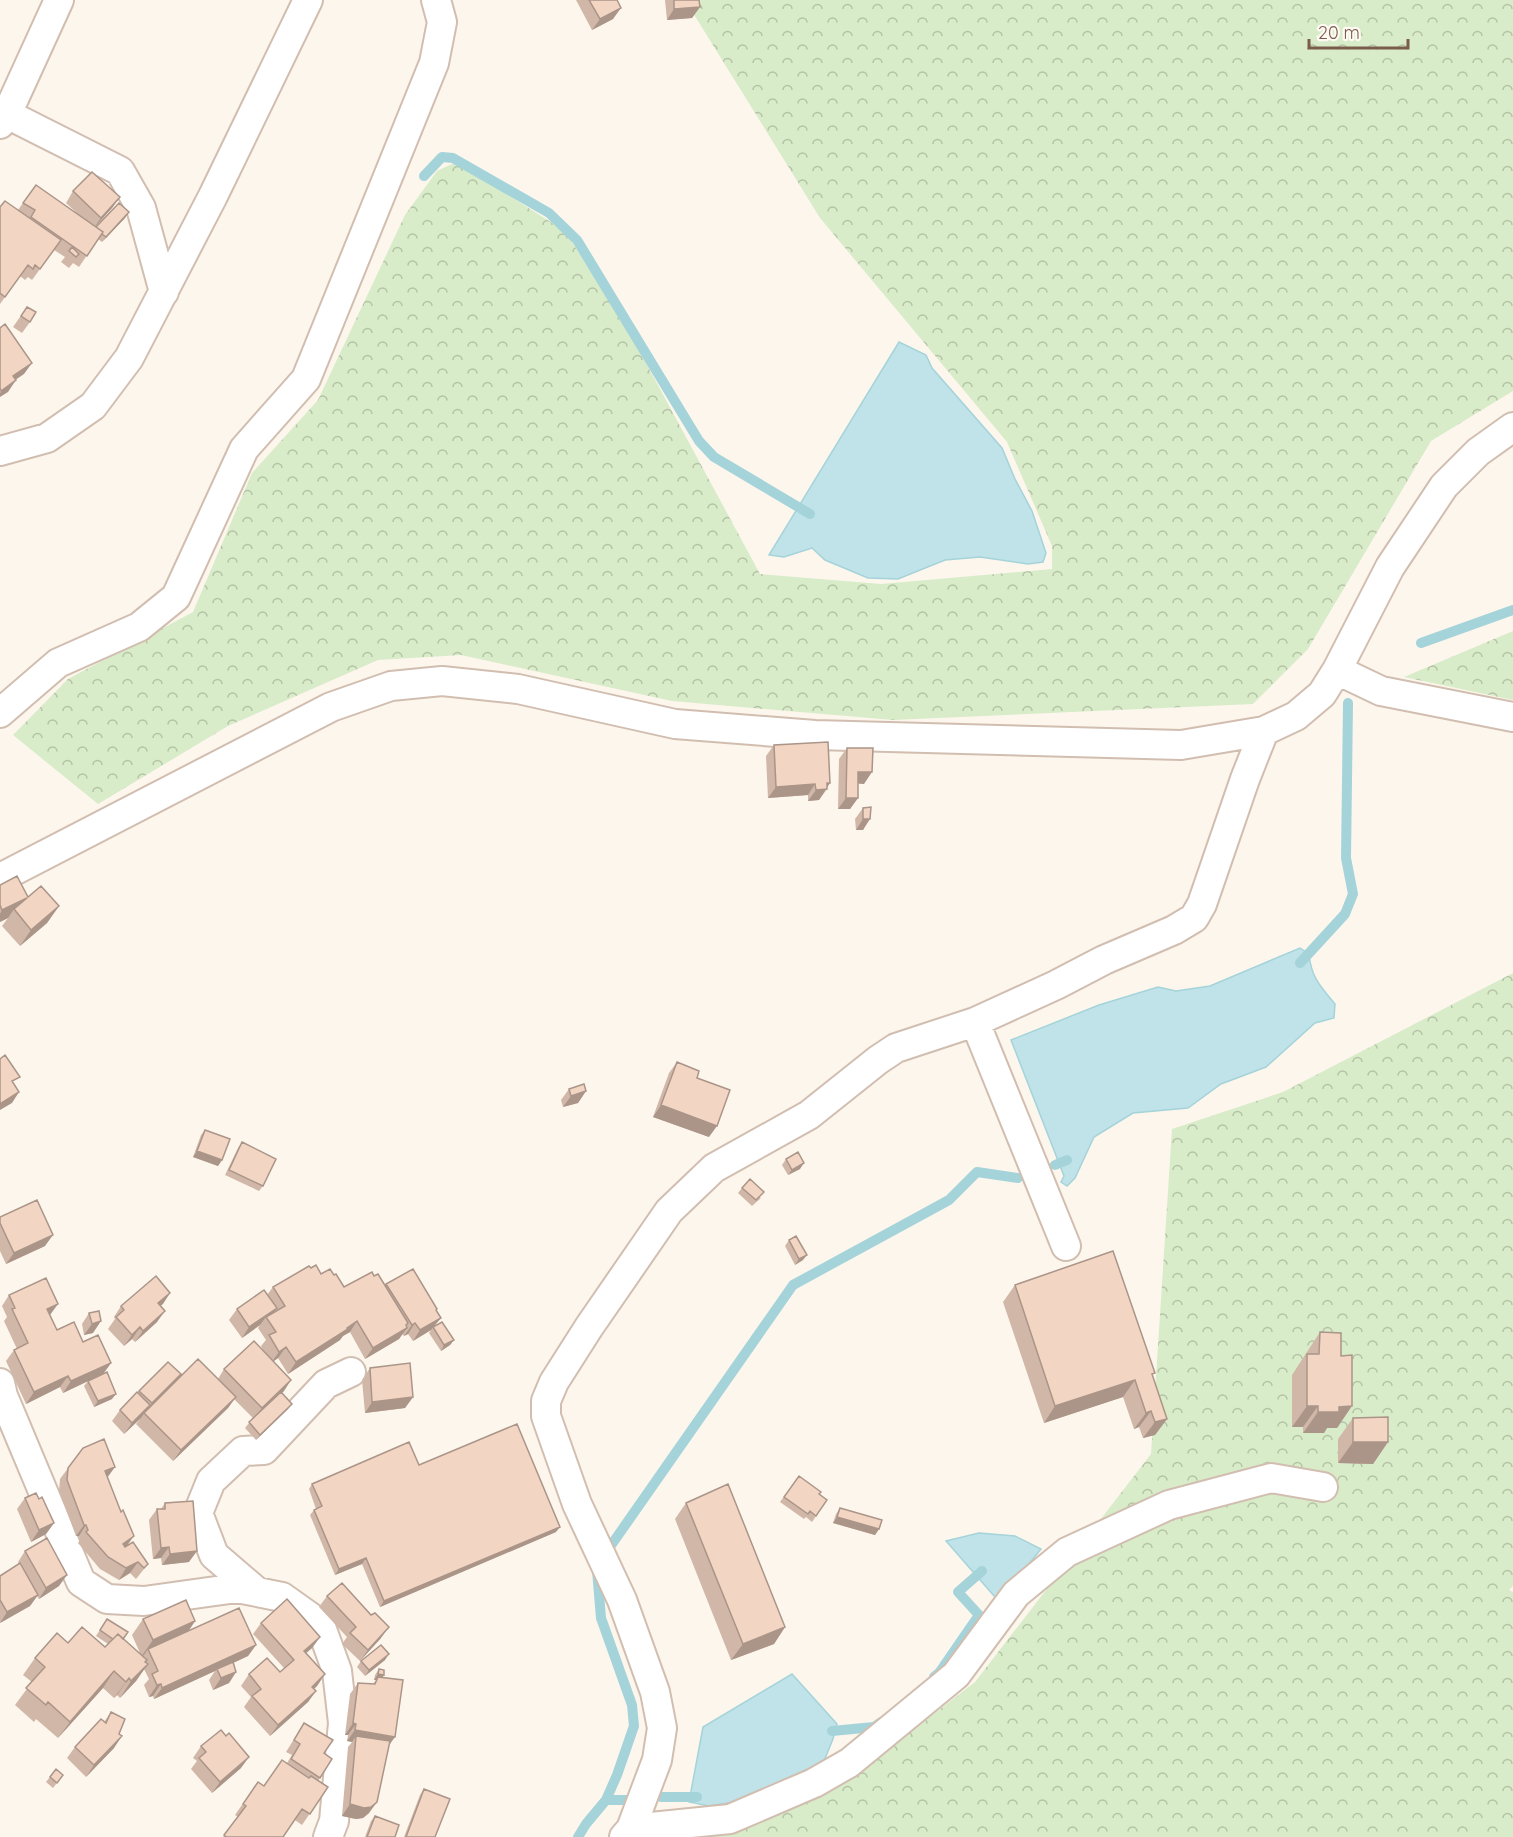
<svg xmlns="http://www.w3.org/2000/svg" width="1513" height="1837" font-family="Quicksand,sans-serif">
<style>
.forest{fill:url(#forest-crowns)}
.water{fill:#bfe3e8;stroke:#a5d3da;stroke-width:1.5}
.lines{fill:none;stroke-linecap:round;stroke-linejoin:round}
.stream{stroke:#a5d3da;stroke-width:10}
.minor-casing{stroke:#d1beb0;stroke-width:32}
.minor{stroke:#fff;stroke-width:28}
.wall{fill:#d1b7a8}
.shaded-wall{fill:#aa9588}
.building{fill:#f3d5c3;stroke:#aa9588;stroke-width:1.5}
</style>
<defs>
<pattern id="forest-crowns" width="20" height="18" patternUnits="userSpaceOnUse" patternTransform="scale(1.5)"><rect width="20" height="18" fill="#d8ecc9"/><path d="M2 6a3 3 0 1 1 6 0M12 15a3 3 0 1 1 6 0" fill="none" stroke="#b4c2a5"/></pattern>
</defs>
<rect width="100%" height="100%" fill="#fdf6ec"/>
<!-- forest -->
<path class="forest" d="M685,0H1513V391L1431,441L1308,649L1253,704L893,720L672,701L461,655L378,660L228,726L98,804L13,735L68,679L193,612L252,473L318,400L405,215L437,171L456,162L565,231L626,326L760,574L881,584L1052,569V546L1007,442L820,218Z
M1513,631V700L1404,677Z
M1513,973V1586L1509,1590L1513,1592V1837H706L739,1832L843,1784L975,1682L1151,1454L1172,1129L1283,1092Z"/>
<!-- water -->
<path class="water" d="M899,342L926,355L932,368L1002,448L1015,479L1032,511L1046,553L1043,562L1028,564L980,557L945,560L898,579L868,578L825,560L812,548L784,557L769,555Z
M1300,948L1309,954C1311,977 1320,986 1335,1004L1334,1018L1315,1023L1266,1067L1221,1084L1188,1108L1133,1113L1094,1137L1075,1178L1067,1186L1061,1182L1064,1176L1011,1040L1099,1005L1158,987L1176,991L1210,986Z
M979,1533L1015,1536L1041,1549L1012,1585L995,1597L946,1541Z
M792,1674L837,1724L833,1739L824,1761L809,1771L734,1802L709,1806L689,1802L703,1727Z"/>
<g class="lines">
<!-- stream -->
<path class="stream" d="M424,176L442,157L453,158L549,213L577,240L699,441L714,457L810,514
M1421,643L1513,610
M1300,963L1345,914L1353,894L1346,858L1348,703
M1055,1165L1067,1160
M605,1554L793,1285L949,1200L977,1172L1018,1178
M934,1677L939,1673L979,1615L958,1592L982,1571
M832,1731L874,1727L881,1722
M661,1797H697
M606,1800H631
M578,1837L586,1824L606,1800L617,1775L634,1726L632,1705L601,1618L597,1570"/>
<!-- minor casing -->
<g class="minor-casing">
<path id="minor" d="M7,114L120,171L141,208L164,292
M0,124L7,114L59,0
M0,451L47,438L93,406L129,358L213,196L308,0
M1337,670L1381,691L1513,717
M0,713L58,663L139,627L176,597L244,449L306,379L434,63L442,22L436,0
M0,878L331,707L391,686L442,681L518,689L675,724L815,735L1181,745L1264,731L1296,716L1322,694L1337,670L1390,567L1444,486L1478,452L1513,427
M975,1022L1066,1246
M0,1383L3,1396L81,1582L107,1599L144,1601L237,1588L282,1597L320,1624L337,1671L343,1723L334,1821L328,1837
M256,1591L214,1555L198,1513L211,1481L243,1451L264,1450L326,1384L351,1372
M631,1829L730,1819L814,1783L849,1763L956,1675L1016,1594L1067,1552L1169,1505L1271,1478L1323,1487
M624,1837L631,1829L657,1760L662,1728L655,1692L622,1600L577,1504L546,1416V1401L554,1382L589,1327L669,1211L714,1168L809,1115L878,1060L896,1048L975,1022L1056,985L1104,960L1174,930L1194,918L1202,904L1245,779L1264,731"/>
</g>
<!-- minor -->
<use href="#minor" class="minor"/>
</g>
<!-- wall -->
<path class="wall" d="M576,0H617L613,19L592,30Z
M665,0H699L700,7L692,18L667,20Z
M36,185L79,215L66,203L73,191L120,197L112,208L95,227L125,218L102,242L98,239L79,267L73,263L69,268L61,262L65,257L54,250L32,280L28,277L25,280L20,276L0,304V207L18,210Z
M27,307L30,322L22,333L13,327Z
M774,745L827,788V789L819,800L808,801V795L768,798L766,756Z
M847,748L864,784L858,783V798L850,809H838L839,759Z
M871,807L863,830H856L855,819L863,808Z
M0,885L28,897L59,906L47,923L20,946L2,926L8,918L0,922Z
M677,1062L697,1078L709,1137L653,1117L669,1073Z
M569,1089L586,1091L578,1103L563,1107L561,1100Z
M205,1130L222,1160L218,1166L193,1157L201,1135Z
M242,1142L263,1186L259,1191L225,1175L238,1148Z
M786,1159L800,1169L788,1175L782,1165Z
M742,1188L761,1198L752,1206L738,1193Z
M0,1217L45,1246L6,1264L0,1251Z
M789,1240L803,1260L795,1265L785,1246Z
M311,1268L344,1287L374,1276L385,1286L386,1284L436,1311L435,1326L454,1340L450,1345L441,1351L429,1333L431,1330L413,1341L408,1334L404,1336L402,1334L399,1339L365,1359L350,1332L343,1336L340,1340L288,1374L278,1358L274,1361L284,1391L282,1393L288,1409L256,1440L245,1428L253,1418L234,1399L228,1408L173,1461L136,1424L141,1418L124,1434L112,1421L120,1410L139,1391L181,1374L175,1382L218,1379L224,1369L264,1352L261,1346L266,1340L258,1328L260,1325L242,1338L229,1320L237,1309L267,1295L273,1287Z
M1015,1285L1153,1377L1167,1419L1155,1435L1143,1438L1139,1427L1134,1429L1123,1397L1044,1423L1003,1302Z
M170,1293L160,1306L157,1322L135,1342L132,1339L124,1346L108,1329L115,1319L114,1317L121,1306Z
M9,1295L50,1315L57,1330L83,1342L111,1363L103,1374L112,1399L94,1407L84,1386L88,1381L63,1393L60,1387L26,1404L6,1361L14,1350L17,1349L4,1321L7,1317L2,1306Z
M89,1313L93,1333L84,1335L82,1324Z
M1320,1332L1337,1428H1327L1324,1433H1303V1427H1292V1375Z
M370,1368L413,1397L405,1408L365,1413L362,1380Z
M1353,1418L1388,1442L1373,1464L1338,1463V1439Z
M83,1448L107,1477L128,1546L148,1564L136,1579L130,1573L119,1580L100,1569L78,1543L80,1540L79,1536H76L59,1491L60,1479Z
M419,1465L556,1532L380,1607L362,1564L335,1575L310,1515L314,1510L316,1509L309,1489L312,1484Z
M799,1476L819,1494L827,1500L812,1522L806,1517L804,1519L780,1502Z
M25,1498L39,1499L54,1523L46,1534L31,1542L17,1509Z
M165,1503L189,1562L162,1565L161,1558L153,1559L149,1520L157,1509H161Z
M686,1503L785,1627L774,1644L731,1660L675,1519Z
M840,1508L879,1529L875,1535L833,1523L836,1514Z
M25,1551L59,1586L39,1599L37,1596L30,1606L0,1623V1576L19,1564L18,1562Z
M327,1596L371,1615L381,1638L360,1661L342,1644L347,1637L319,1607Z
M107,1619L123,1639L140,1653L132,1635L143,1619L195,1621L189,1630L256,1645L248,1656L233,1663L236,1672L229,1683L213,1690L209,1680L215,1671L154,1699L153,1696L149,1697L144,1685L149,1679L144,1669L136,1681L120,1698L117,1695L114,1698L103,1688L58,1738L36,1719L34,1722L15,1705L32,1682L23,1675L35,1658L68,1643L105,1647L108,1644L96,1636Z
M261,1623L320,1637L312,1648L306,1653L325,1674L317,1686L314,1689L316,1691L308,1702L270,1736L244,1707L251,1697L241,1686L249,1674L280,1672L284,1668L253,1634Z
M385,1660L365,1676L357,1667L361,1661Z
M379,1669L384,1675L382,1678L389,1744L369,1813L363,1818L356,1819L342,1816L348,1747L352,1742L347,1741L348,1735H345L350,1694L358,1683L373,1684L376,1680H374L375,1675Z
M111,1712L114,1748L86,1777L67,1758L75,1747L104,1722Z
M304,1723L324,1753L332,1759L318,1781L328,1787L302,1825L295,1820L283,1837H223L238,1817L235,1815L258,1782L264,1786L287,1763L292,1755L286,1752Z
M201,1746L241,1768L212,1793L191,1769L197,1761L193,1758Z
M56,1769L63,1775L53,1788L46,1782Z
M424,1789L435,1837H404L420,1795Z
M375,1816L395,1837H365L371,1821Z"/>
<!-- shaded-wall -->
<path class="shaded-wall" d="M700,7L692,18L667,20L674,9Z
M621,8L613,19L592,30L600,19Z
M120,197L112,208L93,229L101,218Z
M129,212L125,218L102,242L106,237Z
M32,363L24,374L5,387L13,376Z
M16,380L8,392L0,397V393L1,391Z
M858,772H872L864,784L850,783Z
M827,783H830L819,800L808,801L816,790Z
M815,784L808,795L768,798L776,787Z
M846,798H858L850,809H838Z
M863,819H870L863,830H856Z
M27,898L14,909L8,918L0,922V914L2,910Z
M59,906L47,923L20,946L31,930Z
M586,1091L578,1103L563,1107L571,1096Z
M19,1092L12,1103L0,1110V1104Z
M661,1105L717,1126L709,1137L653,1117Z
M197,1151L222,1160L218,1166L193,1157Z
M804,1163L800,1169L788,1175L792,1170Z
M53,1235L45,1246L6,1264L14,1253Z
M807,1255L803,1260L795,1265L799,1259Z
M170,1293L163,1304L150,1314L158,1303Z
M58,1304L50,1315L47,1309Z
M277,1308L269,1319L266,1317L260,1325L242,1338L249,1327Z
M165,1311L157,1322L135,1342L143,1331Z
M441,1318L431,1330L413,1341L420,1330Z
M101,1321L93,1333L84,1335L92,1324Z
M357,1321L350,1332L343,1336L340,1340L288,1374L296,1362Z
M408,1323L404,1329L407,1328L399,1339L365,1359L373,1348Z
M415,1323L408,1334L404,1336L412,1325Z
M140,1327L132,1339L124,1346L132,1335Z
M454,1340L450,1345L441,1351L444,1345Z
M286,1347L278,1358L271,1363L279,1352Z
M111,1363L103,1374L63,1393L71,1381Z
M181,1374L173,1385L144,1414L152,1403Z
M68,1376L60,1387L26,1404L34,1392Z
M291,1380L284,1391L254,1419L262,1408Z
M1135,1380L1123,1397L1044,1423L1055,1406Z
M116,1394L112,1399L94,1407L98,1401Z
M236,1397L228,1408L173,1461L181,1450Z
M413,1397L405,1408L365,1413L372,1402Z
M292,1404L288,1409L256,1440L260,1435Z
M150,1405L141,1418L124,1434L132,1423Z
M1307,1406H1318L1303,1427H1292Z
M1352,1406L1337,1428H1327L1324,1433H1303L1318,1412L1339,1407Z
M1151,1411L1139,1427L1134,1429L1146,1413Z
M1167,1419L1155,1435L1143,1438L1155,1422Z
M1353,1442H1388L1373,1464L1338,1463Z
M115,1467L107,1478L105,1471Z
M837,1517L879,1529L875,1535L833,1523Z
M54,1523L46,1534L31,1542L39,1530Z
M84,1525H86L79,1536H76Z
M560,1527L556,1532L380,1607L384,1601Z
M134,1536L126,1547L115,1555L123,1544Z
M169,1547L161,1558L153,1559L161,1548Z
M197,1551L189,1562L162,1565L170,1554Z
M366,1558L362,1564L335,1575L339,1569Z
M138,1562L130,1573L119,1580L126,1568Z
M67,1575L59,1586L39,1599L46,1588Z
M38,1595L30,1606L0,1623L7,1612Z
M195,1621L184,1638L148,1649L144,1655L141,1657L153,1640Z
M389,1627L381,1638L360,1661L368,1650Z
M785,1627L774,1644L731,1660L743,1644Z
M320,1637L312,1648L296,1662L304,1651Z
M256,1645L248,1656L218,1670L217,1669L215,1671L154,1699L162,1688Z
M389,1654L385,1660L365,1676L369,1670Z
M148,1664L136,1681L120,1698L131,1681Z
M114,1671L103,1688L58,1738L70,1722Z
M236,1672L229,1683L213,1690L221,1678Z
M325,1674L317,1686L304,1698L312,1687Z
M378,1674L384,1675L380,1681L378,1677L376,1680H374Z
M129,1678L117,1695L114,1698Z
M161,1684L153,1696L149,1697L157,1685Z
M316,1691L308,1702L270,1736L278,1725Z
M353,1723L356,1724L348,1735H345Z
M355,1730L395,1737L387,1748L356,1736L352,1742L347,1741Z
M122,1736L114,1748L86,1777L94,1765Z
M249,1757L241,1768L212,1793L220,1782Z
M377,1802L369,1813L363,1818L356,1819L342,1816L350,1804Z"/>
<!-- building -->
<path class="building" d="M589,0H617L621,8L600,19Z
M674,0H699L700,7L674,9Z
M92,172L120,197L101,218L73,191Z
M36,185L103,232L87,256L31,217L35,210L23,203Z
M5,201L61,240L40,269L35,265L33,269L28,265L5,297L0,293V207Z
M119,203L129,212L106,237L102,234L103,232L96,227Z
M72,247L79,254L76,257L69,251Z
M27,307L36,312L30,322L21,316Z
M5,324L32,363L13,376L16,380L1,391L0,388V328Z
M828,742L830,783H827V789L816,790L815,784L776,787L774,745Z
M847,748H873L872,772H858V798H846Z
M871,807L870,819H863V808Z
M17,876L28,897L41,886L59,906L31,930L14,909L27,898L2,910L0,905V885Z
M5,1055L20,1077L12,1081L19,1092L0,1104V1059Z
M677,1062L699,1071L697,1078L730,1090L717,1126L661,1105Z
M584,1084L586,1091L571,1096L569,1089Z
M205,1130L230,1139L222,1160L197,1151Z
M242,1142L276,1159L263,1186L229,1170Z
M798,1152L804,1163L792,1170L786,1159Z
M750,1179L764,1192L756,1200L742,1188Z
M37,1200L53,1235L14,1253L0,1223V1217Z
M796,1236L807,1255L799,1259L789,1240Z
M1113,1251L1155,1373L1152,1374L1167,1419L1155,1422L1151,1411L1146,1413L1135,1380L1055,1406L1015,1285Z
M316,1265L321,1274L330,1269L334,1275L336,1274L344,1287L372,1272L374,1276L378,1274L408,1323L406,1325L407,1328L373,1348L357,1321L347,1328L348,1329L296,1362L286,1347L279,1352L269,1335L276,1332L266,1317L285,1306L273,1287L309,1266L311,1268Z
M413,1269L437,1309L436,1310L441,1318L420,1330L415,1323L412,1325L386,1284Z
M156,1276L170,1293L158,1303L165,1311L143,1331L140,1327L132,1335L116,1317L124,1310L121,1306Z
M46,1278L58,1304L47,1309L57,1330L74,1322L83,1342L98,1335L111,1363L71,1381L68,1376L34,1392L14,1350L28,1343L12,1309L15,1308L9,1295Z
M264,1290L277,1308L249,1327L237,1309Z
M99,1311L101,1321L92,1324L89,1313Z
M442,1322L454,1340L444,1345L433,1327Z
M1320,1332L1341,1333V1356L1352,1355V1406L1339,1407V1412H1318V1406H1307V1354H1319Z
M254,1341L291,1380L262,1408L224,1369Z
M198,1359L236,1397L181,1450L144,1413Z
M168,1362L181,1374L152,1403L139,1391Z
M410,1363L413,1397L372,1402L370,1368Z
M107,1372L116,1394L98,1401L88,1381Z
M137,1392L150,1405L132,1423L120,1410Z
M281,1392L292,1404L260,1435L249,1422Z
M1388,1417V1442H1353V1418Z
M517,1424L560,1527L384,1601L366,1558L339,1569L314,1510L322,1506L312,1484L409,1442L419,1465Z
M104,1439L115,1467L105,1471L121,1512L123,1510L134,1536L123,1544L125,1547L133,1542L148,1564L144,1568L138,1562L126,1568L108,1557L86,1532L88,1530L86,1525H84L67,1480L68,1468L83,1448Z
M799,1476L821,1492L819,1494L827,1500L816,1516L810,1511L808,1514L784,1497Z
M728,1484L785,1627L743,1644L686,1503Z
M36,1493L39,1499L42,1497L54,1523L39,1530L25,1498Z
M193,1501L197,1551L170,1554L169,1547L161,1548L157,1509H165V1503Z
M840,1508L882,1520L879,1529L837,1517Z
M47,1538L67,1575L46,1588L25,1551Z
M20,1563L38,1595L7,1612L0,1600V1576Z
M342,1583L371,1615L375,1613L389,1627L368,1650L350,1633L356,1627L327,1596Z
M287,1599L320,1637L304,1651L325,1674L312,1687L316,1691L278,1725L252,1696L261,1689L249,1674L267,1658L280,1672L294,1660L261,1623Z
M186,1600L195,1621L153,1640L143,1619Z
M239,1608L256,1645L162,1688L161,1684L157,1685L152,1674L158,1671L148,1649Z
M107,1619L128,1632L123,1639L118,1634L113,1639L100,1630Z
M82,1627L105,1647L118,1634L147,1660L145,1662L148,1664L131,1681L129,1678L126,1682L114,1671L70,1722L48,1702L46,1705L26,1688L45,1667L35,1658L57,1633L68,1643Z
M381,1645L389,1654L369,1670L361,1661Z
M233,1662L236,1672L221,1678L217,1669Z
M379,1669L384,1670V1675L378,1674Z
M378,1677L403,1680L395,1737L355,1730L356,1724L353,1723L358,1683L375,1684Z
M111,1712L125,1719L119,1734L122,1736L94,1765L75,1747L101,1719L106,1723Z
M304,1723L333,1740L324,1753L332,1759L320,1778L291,1759L300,1744L294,1740Z
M221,1730L226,1736L229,1733L249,1757L220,1782L199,1758L206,1752L201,1746Z
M356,1736L390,1741L377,1802L371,1807L364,1808L350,1804Z
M282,1760L309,1778L311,1776L328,1787L310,1814L302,1809L283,1837H226L224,1835L246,1806L243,1804L258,1782L264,1786Z
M56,1769L63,1775L57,1783L50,1777Z
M424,1789L450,1799L435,1837H406Z
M375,1816L399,1825L395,1837H367Z"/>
<!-- scale -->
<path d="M1309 39v9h99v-9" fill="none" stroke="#7a5c4d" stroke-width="3"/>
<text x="1318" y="39" font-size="18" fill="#7a5c4d" stroke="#fffaf3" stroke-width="4.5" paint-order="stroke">20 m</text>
</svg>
